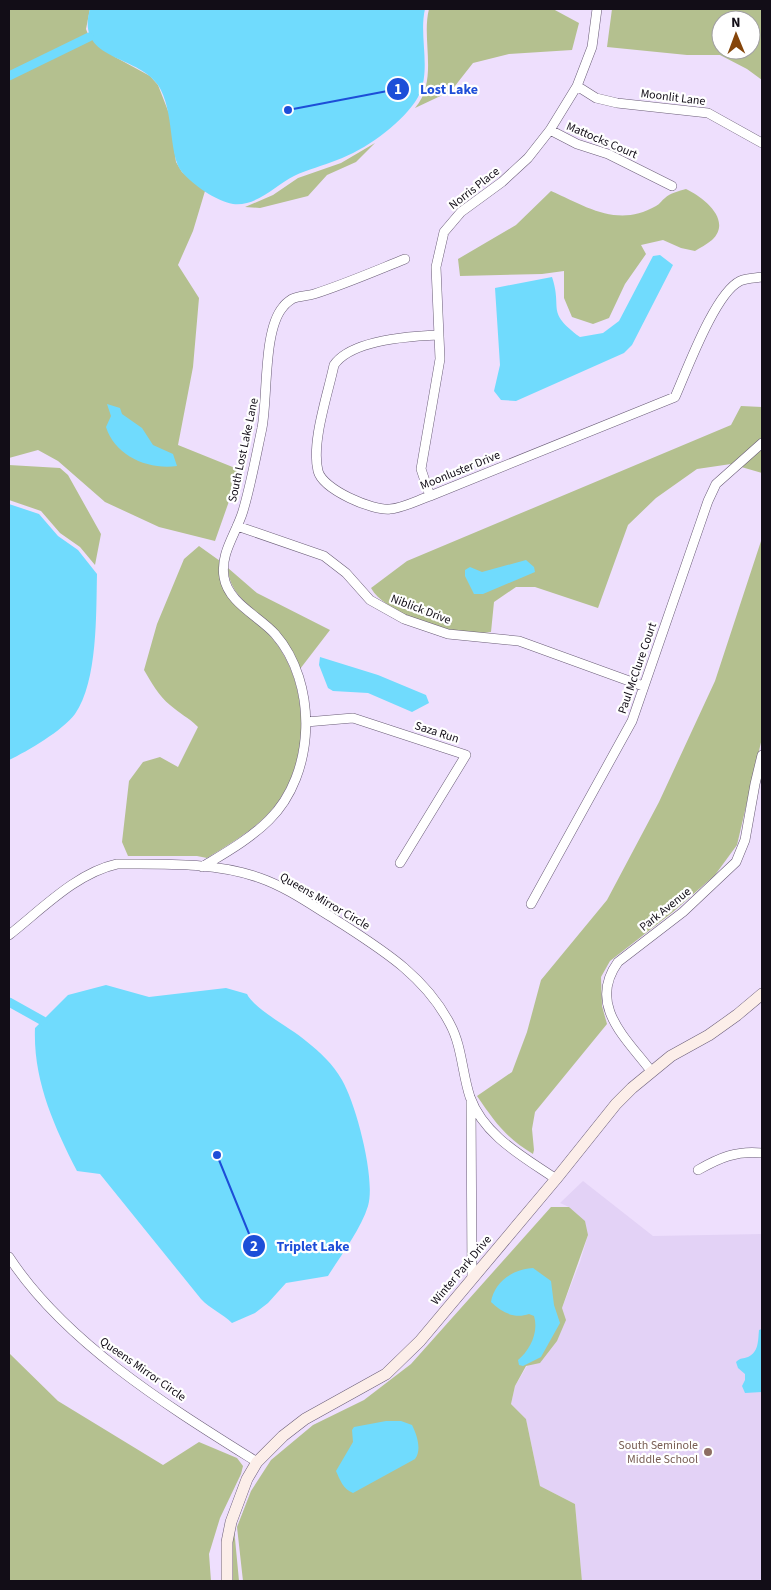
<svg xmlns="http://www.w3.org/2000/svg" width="771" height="1590" font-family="'Source Sans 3',sans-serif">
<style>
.built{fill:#e3d2f6}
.green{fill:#b4c08f;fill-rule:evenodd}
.water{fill:#70dbfd}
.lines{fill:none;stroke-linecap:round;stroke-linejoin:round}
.canal{stroke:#70dbfd;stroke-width:9}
.street-casing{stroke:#6a5d77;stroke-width:10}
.secondary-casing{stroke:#6a5d77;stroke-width:12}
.street{stroke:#fff;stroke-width:9}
.secondary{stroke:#fceee9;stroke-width:11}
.education-dot{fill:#8d6e63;stroke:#fff;stroke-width:2}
.labels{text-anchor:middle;stroke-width:4.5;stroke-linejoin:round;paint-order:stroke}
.street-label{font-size:12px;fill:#120d17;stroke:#fff}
.education-label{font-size:12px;fill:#785e54;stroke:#fff;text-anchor:end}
.leader{fill:none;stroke:#1d4ed8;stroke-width:2}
.callout-dot{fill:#1d4ed8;stroke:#fff;stroke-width:2}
.mark-label{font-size:15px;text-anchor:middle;font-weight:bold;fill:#fff}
.callout-label{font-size:14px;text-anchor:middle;font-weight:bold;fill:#1d4ed8;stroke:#fff;stroke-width:4.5;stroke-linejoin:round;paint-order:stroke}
</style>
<rect width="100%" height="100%" fill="#eedffd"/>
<!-- built -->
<path class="built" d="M583,1181L653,1236L762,1234V1581H582L575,1504L540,1486L526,1419L511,1404L515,1386L562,1308L580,1262L588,1235L569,1207L560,1203Z"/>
<!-- green -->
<path class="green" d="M9,9H90L86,29L89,37L115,57L150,76L158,85L170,116L176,162L182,172L205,191L193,231L178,265L199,298L193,367L178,445L240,470L215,541L159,527L105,502L58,461L38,450L9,458Z
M429,9H553L579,23L572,50L509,54L473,63L451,91L415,108C439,80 421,40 429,9Z
M612,9H762V80L747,69L720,55H687L607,47ZM721,20H751V50H721Z
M375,143L356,162L327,175L308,196L260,208L245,207L273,195L298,178L341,163Z
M686,189C703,197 733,220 712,240C707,244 700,248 695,251L681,248L663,240L641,245L646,254L625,284L609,318L593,324L572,317L564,298V271L542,274L460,276L458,259L516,225L551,191C587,207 618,228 656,206C660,204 662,200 665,198C670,193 679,191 686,189Z
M741,406L762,407V473L731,464L697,469L656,498L628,525L598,608L535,587H516L494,602L491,632C483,633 475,634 467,633C441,630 384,612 371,588L407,561L731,425Z
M9,465L60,468L68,475L101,534L95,565L80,547L60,533L41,511L9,500Z
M762,538V738L737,845L715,875L673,912L610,961L601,977L602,1006L607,1024L535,1112L532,1129L534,1150L533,1154C505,1137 495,1122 477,1096L512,1072L527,1032L541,980L607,900L659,802L715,681Z
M199,546L220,561C220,609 246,607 272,638C313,687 311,771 266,816C249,833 227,846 207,858L197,856H128L122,842L129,781L143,762L160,757L178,767L198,727C188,717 180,714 170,705C159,696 151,682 144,670L157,624L184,559Z
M228,568L257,593L330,630L300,669C293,655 287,641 276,629C258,610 229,598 228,568Z
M551,1207H569L585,1221L588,1235L562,1308L566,1320L557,1341L540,1363L526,1366L515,1386L511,1404L526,1419L540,1486L575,1504L582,1581H243L237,1527L251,1491L271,1460L313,1425L364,1400L411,1364Z
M9,1353L58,1401L163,1465L199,1442L237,1458L243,1466L241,1474L220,1518L209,1554L211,1581H9Z
M234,1528L239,1581H231L229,1563Z"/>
<!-- water -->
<path class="water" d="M90,9H425C418,38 434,75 415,102C398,126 365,150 337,160C323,166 308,169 294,176C276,185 256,207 233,204C216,201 193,185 182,172C168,155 175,111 158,85C137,54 75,61 90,9Z
M660,255L673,265L632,345L624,353L516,401L501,400L494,391L500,365L495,288L552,277C563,310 545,311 580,337L603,333L619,321L653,256Z
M107,404L120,408L122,414L142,428L153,445L173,454L177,466C148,470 115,456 106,427L111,416Z
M9,504L39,514L58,536L78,550L97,574C96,614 98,681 75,714C62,731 28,751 9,760Z
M526,560L534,567L535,572L483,594H474L465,576V570L470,567L482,572Z
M320,657L378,675L426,695L429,703L412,712L368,693L333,691L328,688L319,665Z
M106,985L149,997L226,988L247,994C254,1009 291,1028 306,1041C320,1052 333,1064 342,1080C356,1104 376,1179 368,1206C361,1229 341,1255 328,1276L286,1283L268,1303L255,1313L232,1323C222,1313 210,1309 201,1299L100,1174L77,1171C54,1126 33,1080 35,1028L68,995Z
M533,1268L551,1281L554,1305L560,1323L541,1357L523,1366L519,1365L518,1360C530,1350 539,1332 534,1316L529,1314C515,1319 502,1313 491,1302C494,1282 513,1269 533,1268Z
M762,1329V1392L745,1393L742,1386L745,1380V1374L738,1368L736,1362C741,1357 743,1359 748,1357C759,1352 758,1340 759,1330Z
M386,1421H401L412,1425C417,1435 422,1450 415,1459L353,1493C343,1489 340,1480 336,1471L353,1442L352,1430L354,1427Z"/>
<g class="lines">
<!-- canal -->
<path class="canal" d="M9,76L89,37
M9,1002L43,1021"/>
<!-- street casing -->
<g class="street-casing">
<path id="street" d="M577,86L596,98L617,103L708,113L762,143
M550,130L577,144L608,154L672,186
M439,335C411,336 351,340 334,365C328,394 311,442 318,471C323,490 373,511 390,509C403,508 418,500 430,496L675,397C687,370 715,293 740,281C746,278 755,278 762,277
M430,496L421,469L440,359L436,267L444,232L461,212L502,182L528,158L550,130L577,86L592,47L597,9
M237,526L324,556L346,573L370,600L404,619L448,634L519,641L643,686
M306,722L353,718L466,755L400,863
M202,867C225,853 250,839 269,820C316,774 318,683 275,634C259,616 228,603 224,577C220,553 236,534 243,511C251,484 256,456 262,428C268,396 263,330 283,307C285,304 289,301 292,299C298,296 307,296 314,294C345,284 375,271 405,259
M531,904L632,721L708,501L716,484L762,443
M9,935C41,910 76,873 117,864C163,864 216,862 260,878C286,887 310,904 333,918C379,948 424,974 450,1024C462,1046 462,1073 470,1097C484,1136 524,1157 556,1179
M651,1071C626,1038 587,1005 618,962L683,912L736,862L745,840L755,784L762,755
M471,1101L472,1278
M698,1170C719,1158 737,1150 762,1153
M9,1257C66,1344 171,1408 257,1462"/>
</g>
<!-- secondary casing -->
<g class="secondary-casing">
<path id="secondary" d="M227,1581V1542L231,1522L247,1479L257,1462L283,1436L305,1419L386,1374L420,1341L556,1179L616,1104L632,1088L671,1056L709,1035L737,1015L762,994"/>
</g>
<!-- street -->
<use href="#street" class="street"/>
<!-- secondary -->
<use href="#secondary" class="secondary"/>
</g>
<!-- markers -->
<circle class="education-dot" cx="708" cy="1452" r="5"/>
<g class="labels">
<!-- street labels -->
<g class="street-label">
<text transform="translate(673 97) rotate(7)" y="4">Moonlit Lane</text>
<text transform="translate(602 140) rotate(23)" y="4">Mattocks Court</text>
<text transform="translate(474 188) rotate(-38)" y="4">Norris Place</text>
<text transform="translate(243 450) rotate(-78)" y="4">South Lost Lake Lane</text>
<text transform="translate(460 470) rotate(-22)" y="4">Moonluster Drive</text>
<text transform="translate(421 609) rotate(21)" y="4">Niblick Drive</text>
<text transform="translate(637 668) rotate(-71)" y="4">Paul McClure Court</text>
<text transform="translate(437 732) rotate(18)" y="4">Saza Run</text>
<text transform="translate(325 901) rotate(30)" y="4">Queens Mirror Circle</text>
<text transform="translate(665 909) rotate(-39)" y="4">Park Avenue</text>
<text transform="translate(461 1270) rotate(-50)" y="4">Winter Park Drive</text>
<text transform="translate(143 1369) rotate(35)" y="4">Queens Mirror Circle</text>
</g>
<!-- education labels -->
<g class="education-label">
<text x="698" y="1449">South Seminole<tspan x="698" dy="14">Middle School</tspan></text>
</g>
</g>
<!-- callouts -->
<path class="leader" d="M288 110L398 89M217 1155L254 1246"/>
<g class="callout-dot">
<circle cx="288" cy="110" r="5"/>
<circle cx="217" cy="1155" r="5"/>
<circle cx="398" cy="89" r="12"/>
<circle cx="254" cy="1246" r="12"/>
</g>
<g class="mark-label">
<text x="398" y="94">1</text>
<text x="254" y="1251">2</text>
</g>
<g class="callout-label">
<text x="449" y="94">Lost Lake</text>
<text x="313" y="1251">Triplet Lake</text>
</g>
<!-- border -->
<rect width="771" height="1590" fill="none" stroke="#120d17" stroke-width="20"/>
<!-- north arrow -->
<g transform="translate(736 35) rotate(359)"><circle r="24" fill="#ffffff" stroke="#a09ea2"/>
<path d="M0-4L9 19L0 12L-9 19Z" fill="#85450a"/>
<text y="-8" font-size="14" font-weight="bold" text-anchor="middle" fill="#120d17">N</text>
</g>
</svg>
